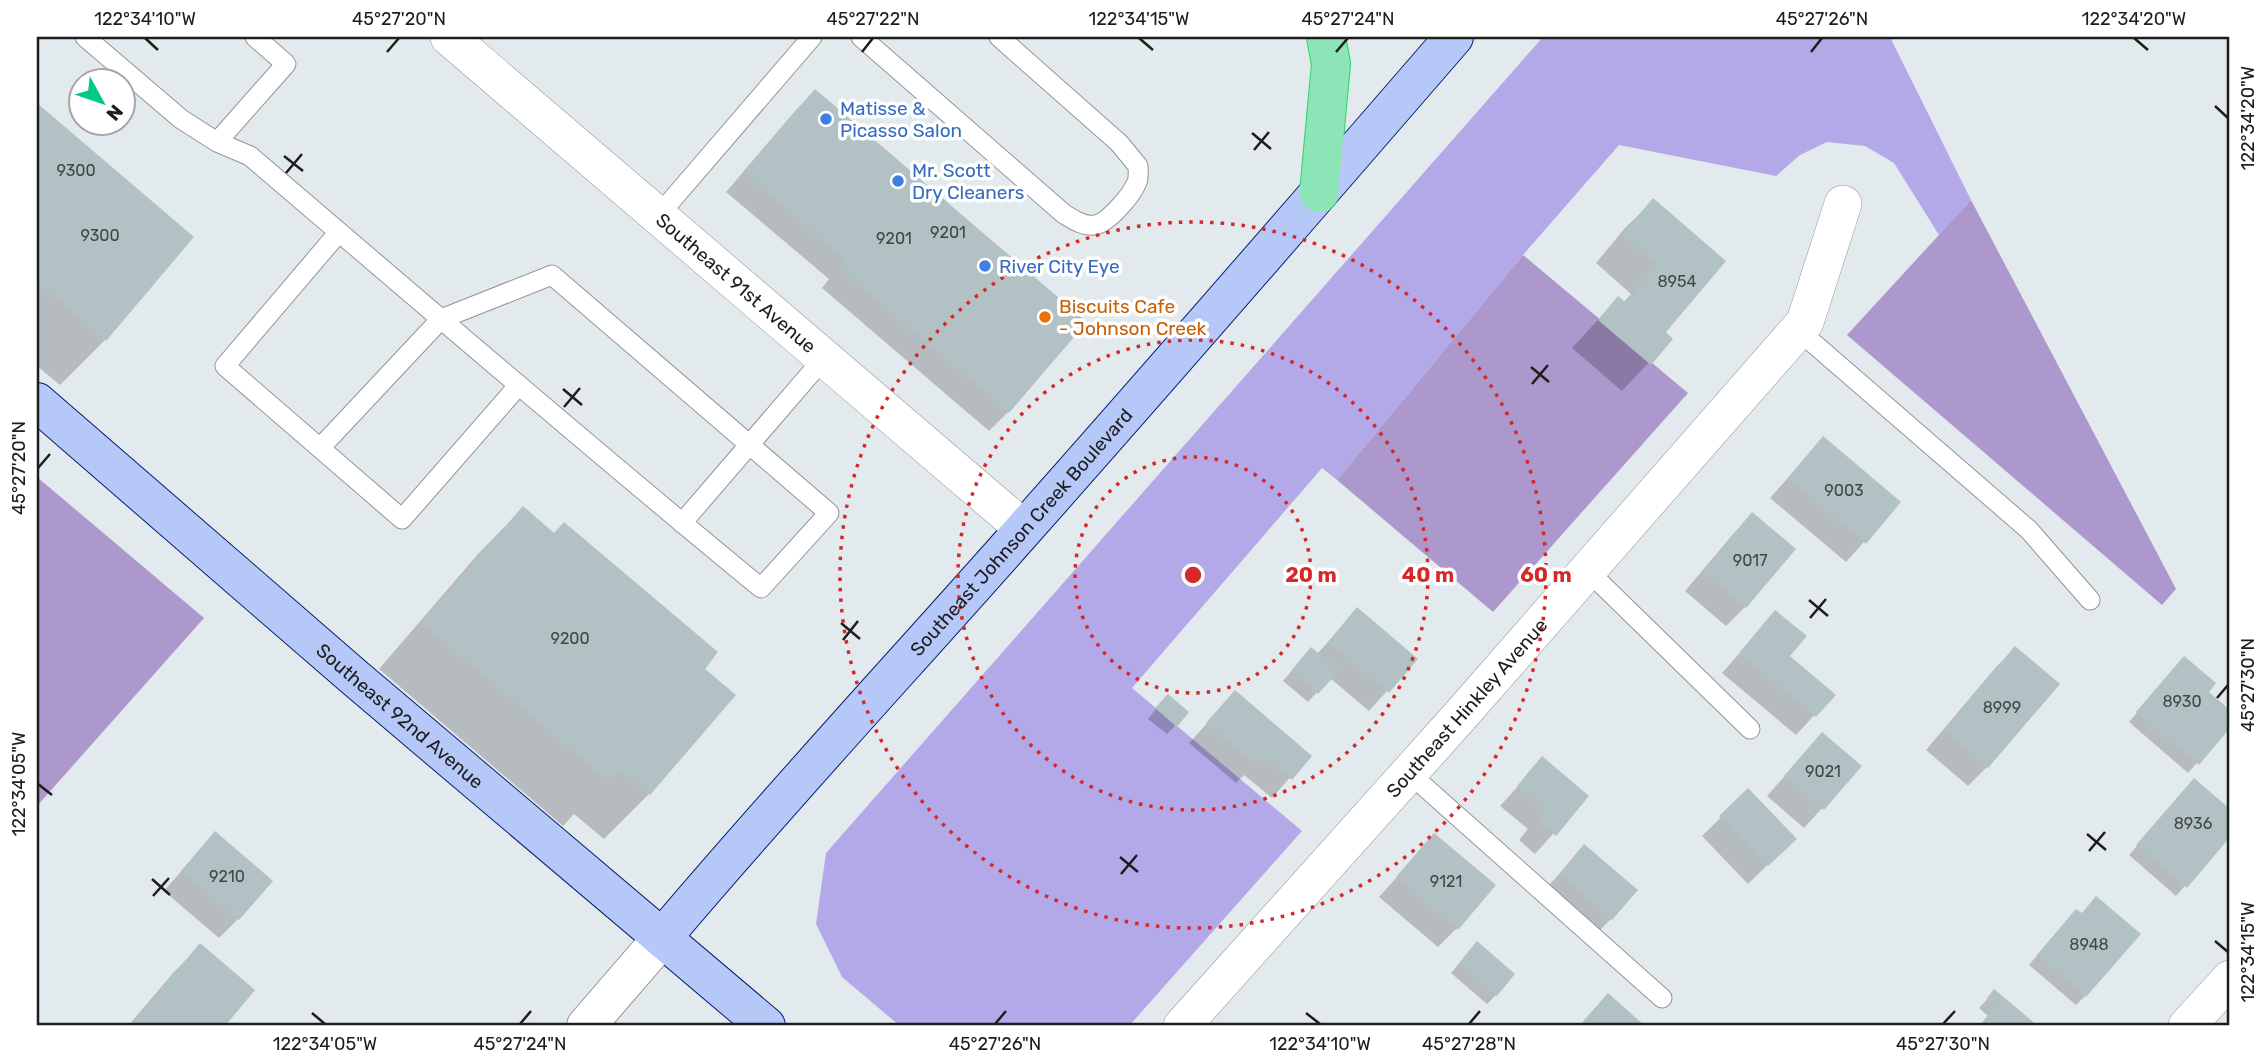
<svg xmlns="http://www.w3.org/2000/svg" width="2267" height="1063" font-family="Rubik,sans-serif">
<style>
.grass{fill:#b4a9e8}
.forest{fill:#ac98cd}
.shadow{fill:#0003}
.building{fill:#b2c1c3}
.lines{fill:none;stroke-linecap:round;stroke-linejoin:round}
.service-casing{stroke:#949494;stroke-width:21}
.minor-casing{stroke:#949494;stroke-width:38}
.tertiary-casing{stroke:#949494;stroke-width:40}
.secondary-casing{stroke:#061d72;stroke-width:40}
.motorway-casing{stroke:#26d661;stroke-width:40}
.service{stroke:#fff;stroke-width:19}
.minor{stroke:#fff;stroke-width:37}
.tertiary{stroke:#fff;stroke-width:38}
.secondary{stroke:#b6c8f8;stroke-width:38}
.motorway{stroke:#8be5b7;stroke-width:38}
.ticks{fill:none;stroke:#1d1d1d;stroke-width:2.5}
.ring{fill:none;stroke:#d62828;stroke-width:3.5;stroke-dasharray:3.5 7}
.shop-dot{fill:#3f7fe0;stroke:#fff;stroke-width:2.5}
.food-dot{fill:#e8710a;stroke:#fff;stroke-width:2.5}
.labels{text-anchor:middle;stroke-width:7;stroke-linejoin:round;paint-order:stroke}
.number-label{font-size:16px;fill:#424646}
.shop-label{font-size:19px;fill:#366cbe;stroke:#fff;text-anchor:start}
.street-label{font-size:19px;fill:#1d1d1d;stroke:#fff}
.food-label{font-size:19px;fill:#c56008;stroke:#fff;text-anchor:start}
.centre{fill:#d62828;stroke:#fff;stroke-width:3.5}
.ring-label{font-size:21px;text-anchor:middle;font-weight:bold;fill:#d62828;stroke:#fff;stroke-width:7;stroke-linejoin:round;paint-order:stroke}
.neatline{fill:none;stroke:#1d1d1d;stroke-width:2.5}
.ticks-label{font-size:18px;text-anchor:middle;fill:#1d1d1d}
</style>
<rect width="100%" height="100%" fill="#e3eaee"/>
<!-- grass -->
<path class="grass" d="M1543,37H1890L1971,200L1939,235L1894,163L1865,146L1827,142L1800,155L1776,176L1619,145L1523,255L1337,480L1322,468L1132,688L1302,831L1129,1026H900L842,977L816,924L826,853Z"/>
<!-- forest -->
<path class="forest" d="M1971,200L2176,589L2162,605L1847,335Z
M1523,255L1688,393L1493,612L1337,480Z
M37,477L204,618L37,806Z"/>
<!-- shadow -->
<path class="shadow" d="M815,91L1008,412L989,431L822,288L829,279L726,192L796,110Z
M37,106L192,237L105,340L60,385L37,366Z
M1653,201L1663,333L1671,339L1622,391L1572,348L1618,298L1623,303L1631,294L1596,263L1625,228Z
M1823,438L1899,503L1846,562L1770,498Z
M523,508L733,695L649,794L604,839L574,814L563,826L379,669L478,554Z
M1752,514L1745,607L1726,626L1685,591L1734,533Z
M1357,610L1416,659L1369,711L1330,678L1308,702L1283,681L1302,659L1317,654Z
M1776,612L1788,656L1833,695L1796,735L1722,673Z
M2015,649L1987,767L1968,786L1926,750L1996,667Z
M2175,668L2230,713V725L2188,773L2129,722Z
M1235,693L1309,756L1272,798L1244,775L1236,783L1189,743Z
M1159,705L1176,725L1167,734L1148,719Z
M1822,734L1860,766L1804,828L1767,796Z
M1543,759L1587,796L1535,854L1519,840L1528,829L1500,806Z
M2194,780L2230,811V834L2176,896L2129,855Z
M1748,791L1794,839L1748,884L1702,836Z
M1434,836L1457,928L1438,947L1379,897Z
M1584,847L1611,919L1592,938L1541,894Z
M197,853L238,919L219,938L164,891Z
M2067,920L2085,996L2076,1005L2029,965Z
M200,946L253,991L223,1026H128L173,973Z
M1468,953L1496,995L1487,1004L1451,973Z
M1994,992L2036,1026H1980L1988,1016L1979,1008Z"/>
<!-- building -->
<path class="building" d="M815,89L1087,322L1009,413L839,268L846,260L743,172Z
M37,103L194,237L106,341L37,282Z
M1653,198L1726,261L1666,332L1673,339L1651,365L1598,320L1618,296L1626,303L1657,265L1622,235Z
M1823,436L1901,502L1866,544L1788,478Z
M523,506L554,533L564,522L718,652L705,669L736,695L650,795L620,769L609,782L422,623Z
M1752,512L1796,549L1746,608L1703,571Z
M1357,607L1418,659L1389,693L1328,642Z
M1775,610L1807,636L1790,656L1836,695L1816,717L1739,653Z
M2015,646L2060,684L1988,768L1944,730Z
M1311,647L1339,671L1318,694L1291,671Z
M2184,656L2216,683L2209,692L2230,710V728L2199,765L2136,712Z
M1235,690L1312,756L1292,780L1264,757L1256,765L1206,723Z
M1168,694L1189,712L1177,727L1155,708Z
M1822,732L1862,766L1824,810L1784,776Z
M1542,756L1589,796L1556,836L1536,820L1545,810L1517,786Z
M2194,778L2230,809V837L2187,888L2136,845Z
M1748,788L1797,839L1768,866L1719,816Z
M215,831L273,881L239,920L181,871Z
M1434,833L1496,885L1458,930L1396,877Z
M1584,844L1638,890L1612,920L1559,874Z
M2096,896L2141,934L2086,997L2037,955L2076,909L2082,913Z
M1477,941L1515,974L1497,996L1459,963Z
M200,943L255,990L225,1026H144L136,1019Z
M1994,989L2038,1026H1979L1996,1006L1987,998Z
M1608,993L1645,1026H1579Z"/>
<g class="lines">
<!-- service casing -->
<g class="service-casing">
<path id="service" d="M85,37L181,119L217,142L286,64L255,37
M861,37L1064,214C1074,220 1084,227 1095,225C1108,223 1132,195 1137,182C1139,177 1138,171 1138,166L1119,143L999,37
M217,142L250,156C420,301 589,447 761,588L829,513L552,275L441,319L320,448
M658,216L812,37
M339,232L225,366L402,519L519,385
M1798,330L2029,530L2090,600
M682,523L824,358
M1587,570L1750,729
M1409,773L1662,998"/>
</g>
<!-- minor casing -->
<g class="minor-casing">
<g id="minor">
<path id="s1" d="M449,37L1024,529"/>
<path id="s2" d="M1182,1026L1460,716L1805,322L1843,204"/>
<path d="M2187,1026L2230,979"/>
</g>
</g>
<!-- tertiary casing -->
<g class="tertiary-casing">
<path id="tertiary" d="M586,1026L662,938"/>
</g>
<!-- secondary casing -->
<g class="secondary-casing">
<g id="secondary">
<path id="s3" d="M37,402L354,677L766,1026"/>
<path id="s4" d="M662,938C780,798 905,664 1026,527C1170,365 1312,201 1454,37"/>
</g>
</g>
<!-- motorway casing -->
<g class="motorway-casing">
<path id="motorway" d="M1319,193L1331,64L1326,37"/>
</g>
<!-- service -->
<use href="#service" class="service"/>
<!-- minor -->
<use href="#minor" class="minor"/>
<!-- tertiary -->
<use href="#tertiary" class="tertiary"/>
<!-- secondary -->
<use href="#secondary" class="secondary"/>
<!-- motorway -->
<use href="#motorway" class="motorway"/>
</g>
<!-- ticks -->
<path class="ticks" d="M145,38L158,50M1139,38L1153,50M2134,38L2148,50M387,52L399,38M862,52L873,38M1336,52L1348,38M1811,52L1822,38M2215,106L2228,118M1252,133L1271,149M1254,150L1269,132M284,156L303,171M286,173L302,154M1531,367L1549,382M1532,384L1548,365M563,389L582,405M564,407L580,388M38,468L50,454M1809,600L1828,616M1810,618L1826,599M841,623L860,639M843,640L858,621M2217,698L2228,685M38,784L52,795M2087,834L2106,850M2089,851L2105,832M1120,857L1138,872M1121,874L1137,855M152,879L170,895M153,896L169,878M2215,941L2228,952M312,1013L325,1024M1306,1013L1320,1024M520,1024L531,1011M995,1024L1006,1011M1469,1024L1480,1011M1943,1024L1955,1011"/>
<!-- distance rings -->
<g class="ring">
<circle cx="1193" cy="575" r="118"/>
<circle cx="1193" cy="575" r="235"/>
<circle cx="1193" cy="575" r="353"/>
</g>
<!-- markers -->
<g class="shop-dot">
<circle cx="826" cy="119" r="7"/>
<circle cx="898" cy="181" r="7"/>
<circle cx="985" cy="266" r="7"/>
</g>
<circle class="food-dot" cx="1045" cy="317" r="7"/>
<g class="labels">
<!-- number labels -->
<g class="number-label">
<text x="76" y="176">9300</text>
<text x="948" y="238">9201</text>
<text x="100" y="241">9300</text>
<text x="894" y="244">9201</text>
<text x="1677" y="287">8954</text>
<text x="1844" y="496">9003</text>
<text x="1750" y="566">9017</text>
<text x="570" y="644">9200</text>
<text x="2182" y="707">8930</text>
<text x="2002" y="713">8999</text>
<text x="1823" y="777">9021</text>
<text x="2193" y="829">8936</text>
<text x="227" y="882">9210</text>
<text x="1446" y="887">9121</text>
<text x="2089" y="950">8948</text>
</g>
<!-- shop labels -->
<g class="shop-label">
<text x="840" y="115">Matisse &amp;<tspan x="840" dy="22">Picasso Salon</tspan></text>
<text x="912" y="177">Mr. Scott<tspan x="912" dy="22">Dry Cleaners</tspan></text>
<text x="999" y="273">River City Eye</text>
</g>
<!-- street labels -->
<g class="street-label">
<text dy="7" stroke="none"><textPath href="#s1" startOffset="378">Southeast 91st Avenue</textPath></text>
<text dy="7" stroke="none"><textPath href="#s4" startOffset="542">Southeast Johnson Creek Boulevard</textPath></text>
<text dy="7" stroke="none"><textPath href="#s2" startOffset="427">Southeast Hinkley Avenue</textPath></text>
<text dy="7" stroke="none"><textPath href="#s3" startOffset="480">Southeast 92nd Avenue</textPath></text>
</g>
<!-- food labels -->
<g class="food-label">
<text x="1059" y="313">Biscuits Cafe<tspan x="1059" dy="22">- Johnson Creek</tspan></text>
</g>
</g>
<circle cx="1193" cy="575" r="10" class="centre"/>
<g class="ring-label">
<text x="1311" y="582">20 m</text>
<text x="1428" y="582">40 m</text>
<text x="1546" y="582">60 m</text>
</g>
<!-- border -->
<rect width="2267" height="1063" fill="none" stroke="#ffffff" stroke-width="77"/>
<!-- north arrow -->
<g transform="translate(102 102) rotate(130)"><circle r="33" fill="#ffffff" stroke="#a5a5a5" stroke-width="2"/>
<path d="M0-5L12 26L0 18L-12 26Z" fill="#02c888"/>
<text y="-10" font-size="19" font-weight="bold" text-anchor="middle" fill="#1d1d1d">N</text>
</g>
<rect x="38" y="38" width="2190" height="986" class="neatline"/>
<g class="ticks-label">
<text x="145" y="25">122°34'10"W</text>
<text x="399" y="25">45°27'20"N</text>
<text x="873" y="25">45°27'22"N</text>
<text x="1139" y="25">122°34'15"W</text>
<text x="1348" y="25">45°27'24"N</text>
<text x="1822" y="25">45°27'26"N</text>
<text x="2134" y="25">122°34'20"W</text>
<text transform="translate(2248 118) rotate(-90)" y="6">122°34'20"W</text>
<text transform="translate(19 468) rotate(-90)" y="6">45°27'20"N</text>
<text transform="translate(2248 685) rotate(-90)" y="6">45°27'30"N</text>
<text transform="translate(19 784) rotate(-90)" y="6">122°34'05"W</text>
<text transform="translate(2248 952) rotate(-90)" y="6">122°34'15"W</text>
<text x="325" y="1050">122°34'05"W</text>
<text x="520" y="1050">45°27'24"N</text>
<text x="995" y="1050">45°27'26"N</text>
<text x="1320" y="1050">122°34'10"W</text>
<text x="1469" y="1050">45°27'28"N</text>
<text x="1943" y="1050">45°27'30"N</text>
</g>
</svg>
